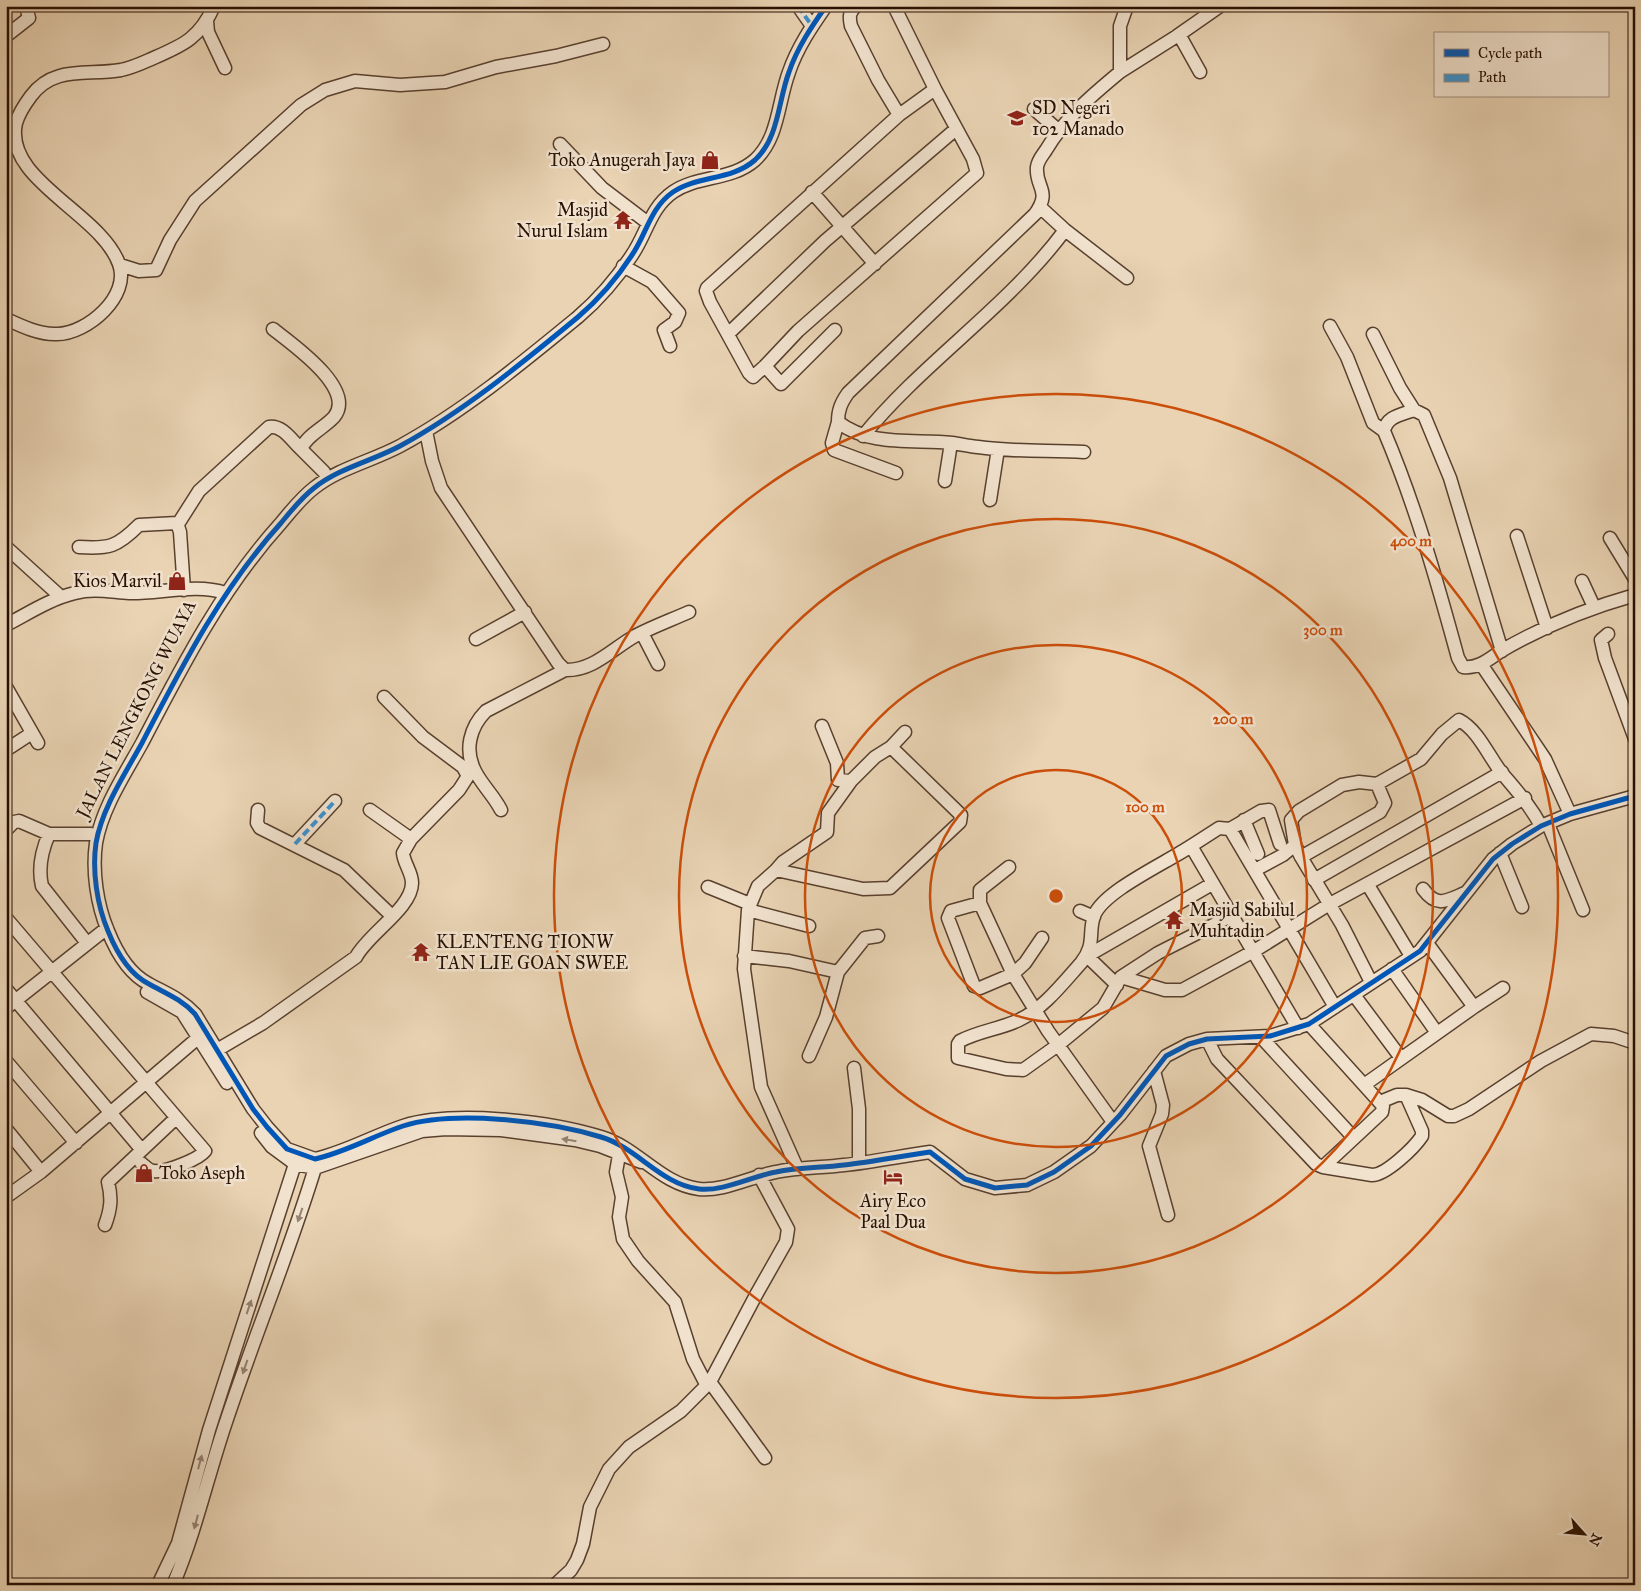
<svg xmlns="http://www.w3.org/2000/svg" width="1641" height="1591" font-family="'IM FELL Great Primer',serif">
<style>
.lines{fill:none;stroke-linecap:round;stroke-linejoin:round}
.minor-casing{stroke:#58402e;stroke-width:15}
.minor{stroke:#f1e2ce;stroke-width:12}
.quiet{stroke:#3b92d1;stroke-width:4;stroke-dasharray:8 4;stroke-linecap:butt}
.cycleway-casing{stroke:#f1e2ce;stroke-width:8}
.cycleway{stroke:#0057b8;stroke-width:5}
.oneway{fill:#968372}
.ring{fill:none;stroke:#cb4e0a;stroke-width:2.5}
.labels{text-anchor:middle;stroke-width:5;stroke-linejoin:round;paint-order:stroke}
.poi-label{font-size:18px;fill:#270f02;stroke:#f1e2ce;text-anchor:start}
.street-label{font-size:18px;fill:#270f02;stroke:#f1e2ce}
.centre{fill:#cb4e0a;stroke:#f1e2ce;stroke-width:2.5}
.ring-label{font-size:15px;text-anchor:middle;font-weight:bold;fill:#cb4e0a;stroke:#f1e2ce;stroke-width:5;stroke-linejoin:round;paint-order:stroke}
</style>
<rect width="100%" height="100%" fill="#e9d3b3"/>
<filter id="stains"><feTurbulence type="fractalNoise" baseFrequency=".004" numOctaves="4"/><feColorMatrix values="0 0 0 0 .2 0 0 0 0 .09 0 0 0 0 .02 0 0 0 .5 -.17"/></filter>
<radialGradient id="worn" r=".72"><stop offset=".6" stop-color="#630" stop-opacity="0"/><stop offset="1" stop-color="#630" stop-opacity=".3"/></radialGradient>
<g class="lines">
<!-- minor casing -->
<g class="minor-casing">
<path id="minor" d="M798,6L812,26
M826,6C812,26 797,48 789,72C778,101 779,138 755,160C731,181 698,175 673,192C650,208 647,233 632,255C617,278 599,299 578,317C522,363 464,411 400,446C372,461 339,468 314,488C301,498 291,511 281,523C222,588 182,666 142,743C125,774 102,808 96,843C92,871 97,905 108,931C116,951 129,974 149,984C167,994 181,999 195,1014L253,1109L267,1127L287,1149L315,1159C346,1152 373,1136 403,1126C454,1110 549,1121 601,1137C638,1148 660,1184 699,1189C722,1192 753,1176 776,1172C799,1167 821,1168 844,1165C873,1162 901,1156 930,1152L965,1179L995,1188L1027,1185L1054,1172L1091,1146L1120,1115L1166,1056L1189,1044L1207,1039L1270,1036L1309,1024L1420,951L1493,859L1512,844L1541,826L1570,814L1635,796
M856,6C849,12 849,17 851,26L878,80L899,115
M207,21L208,32L225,68
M6,36L29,18L26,6
M1177,36L1220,6
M1120,72L1177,36L1181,38L1200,72
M1034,109L1058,130
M560,144L602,188L648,223
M812,192L875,264
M1040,207L1065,230L1127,278
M120,265L139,271L156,270L170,240L195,201L301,105L325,90L355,81L400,85L445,82L496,67L556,56L603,44
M623,266L652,282L679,313L675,322L664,330L670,346
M6,319C21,326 40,335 57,334C87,334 131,296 119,264C101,213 3,180 16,123C19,113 25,104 31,96C54,65 87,76 121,70C131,68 140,64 149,60C181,46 199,40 214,6
M1330,326L1347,357L1373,423L1384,431
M273,329C292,344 357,389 334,417C324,428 307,435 301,449L324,472
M835,330L781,384L765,366L798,331L977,173L973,159L935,89
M728,334L825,241L956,129
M1373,334L1400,388L1414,410
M765,366L753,377L749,373L710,302L706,291L707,288L899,115L935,89L894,6
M838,422L832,443L834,450L896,473
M426,431L432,461L441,488L558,663L565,670C593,671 612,649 635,636C652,627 671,620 689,612
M863,436C924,361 1007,308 1065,230
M1084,452C1049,450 1013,452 978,447C969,446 960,444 952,443C914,439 870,447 838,422C838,410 841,403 848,393L1035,214C1052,190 1035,188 1037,167C1038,160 1042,156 1046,150C1065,118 1091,96 1120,72V26L1127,6
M945,481L951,443
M990,500L998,449
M178,524L199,491L269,427C283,425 292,441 301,449
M1517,536L1547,628
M1610,538L1635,579
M6,547L61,597
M79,547C109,549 117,547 139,525L177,523L180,532L184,590
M1582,581L1594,607
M6,625C29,613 50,599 75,593C93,588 111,592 129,593C158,594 197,583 225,593
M642,633L658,664
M1608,634L1601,640L1605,658L1635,739
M476,639L525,612
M1502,651L1450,478L1424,415L1414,410C1401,415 1387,416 1384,431C1415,504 1437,581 1458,658L1463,667C1478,669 1489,659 1501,651C1542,627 1589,608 1635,595
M1481,664L1545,759L1570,814
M6,687L38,743
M384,697L423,737L463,767L468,776L459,790L411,839
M6,750L32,733
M851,781L875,757L891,747
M258,810L257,823L260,828L344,870L392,916
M501,810C494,796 482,785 475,771C464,750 470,727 486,711L565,670
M1244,820L1258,854
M1548,824L1583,910
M1230,829L1261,811L1269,810L1280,844
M6,830L14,822L19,821L49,834H91
M49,834C42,850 38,869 42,886L87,943
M295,844L335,801
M1191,846C1168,862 1103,891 1094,916C1088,933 1096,944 1081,963C1063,983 1043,1009 1019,1020C1000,1029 979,1031 960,1041L958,1044V1058L1006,1069L1023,1070L1058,1045L1103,1008L1121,977L1158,953L1233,915
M1500,853L1522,907
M1301,857L1380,812L1385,803L1377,784
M1009,867L980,890V903L1013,974L1048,1031L1113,1122
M776,870L783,862L827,832L828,813L851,781L838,780L837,763L822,726
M1255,870L1283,855L1295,845
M1314,880L1502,772
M1368,885L1411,956
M708,887L750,904
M1423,889C1437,908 1446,901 1465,893
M980,903L951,911L948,918L974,986L980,988L1013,974L1025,963L1042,938
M748,910L809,926
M1080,911L1094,917
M6,918L205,1151C199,1159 165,1173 154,1171C149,1171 145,1166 141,1163
M744,956L789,961L838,972
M1392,969L1437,1033
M1121,977L1165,990H1182L1254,951L1328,905L1525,798
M1371,982L1342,925L1301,857L1295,845L1291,820L1299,811L1342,785L1359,782L1377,784L1421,759L1442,734L1459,720C1478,730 1488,755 1501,772C1516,790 1530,805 1541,826
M1117,985L1087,956L1212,884
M6,989L141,1149
M147,992L182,1012L227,1083
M1354,995L1401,1058
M1474,1007L1503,988
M6,1008L107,928
M1309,1024L1383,1106L1382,1112L1323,1167
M1298,1028L1191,846L1219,828L1230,829L1335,1007
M1261,1037L1353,1137
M1207,1039L1217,1059L1316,1164L1323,1167L1372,1175C1386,1175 1414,1148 1422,1136V1131L1406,1095
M217,1050L263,1023L356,957C368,934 412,908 412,883C412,872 404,864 403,853L411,839L370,810
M809,1056L826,1017L838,972L865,938L878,936
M6,1061L76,1143
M854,1068L859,1109V1163
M1154,1071L1163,1105L1162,1114L1149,1146L1168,1215
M1364,1085L1474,1007L1427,943
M1380,1102L1397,1095H1406L1422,1100L1448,1116H1454L1469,1109L1541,1061L1591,1034L1614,1036L1635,1043
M6,1129L41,1172
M261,1133L272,1147L295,1164L315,1168L422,1131L446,1129L501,1130L575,1140L600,1146L641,1162
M619,1155L616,1172L622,1197L619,1217L623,1239L638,1261L675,1302L693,1359L707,1386
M797,1168L761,1087L744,969L748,910L758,886L776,870L863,889L890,888L960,822L961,815L891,747L905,732
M6,1197L41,1172L199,1037
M105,1225C111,1209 112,1198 108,1182L176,1118
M710,1382L765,1458
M158,1585L178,1543L209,1430L295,1164
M173,1585C196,1531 208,1474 227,1419C255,1335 289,1253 315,1168
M555,1585L571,1570L577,1560L583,1544L590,1507L609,1469L629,1447L681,1411L710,1382L756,1295L786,1242L788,1229L759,1175"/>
</g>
<!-- minor -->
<use href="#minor" class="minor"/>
<!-- quiet -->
<path class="quiet" d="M798,6L812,26
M295,844L335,801"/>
<!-- cycleway casing -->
<g class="cycleway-casing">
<path id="cycleway" d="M826,6C812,26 797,48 789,72C778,101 779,138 755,160C731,181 698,175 673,192C650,208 647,233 632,255C617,278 599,299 578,317C522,363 464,411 400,446C372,461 339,468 314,488C301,498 291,511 281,523C222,588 182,666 142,743C125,774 102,808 96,843C92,871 97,905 108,931C116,951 129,974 149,984C167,994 181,999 195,1014L253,1109L267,1127L287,1149L315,1159C346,1152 373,1136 403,1126C454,1110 549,1121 601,1137C638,1148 660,1184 699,1189C722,1192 753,1176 776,1172C799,1167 821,1168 844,1165C873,1162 901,1156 930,1152L965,1179L995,1188L1027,1185L1054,1172L1091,1146L1120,1115L1166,1056L1189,1044L1207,1039L1270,1036L1309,1024L1420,951L1493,859L1512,844L1541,826L1570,814L1635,796"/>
</g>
<!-- cycleway -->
<use href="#cycleway" class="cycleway"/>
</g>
<!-- one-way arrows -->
<defs><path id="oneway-solid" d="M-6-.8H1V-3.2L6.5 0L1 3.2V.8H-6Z" transform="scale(1.25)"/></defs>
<g class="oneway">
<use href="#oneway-solid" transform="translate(569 1140) rotate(-171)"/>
<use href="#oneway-solid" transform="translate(300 1215) rotate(109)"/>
<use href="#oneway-solid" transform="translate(249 1307) rotate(-71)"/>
<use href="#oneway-solid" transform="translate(245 1367) rotate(109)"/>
<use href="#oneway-solid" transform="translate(200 1462) rotate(-75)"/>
<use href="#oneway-solid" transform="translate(196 1522) rotate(105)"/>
</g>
<!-- distance rings -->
<g class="ring">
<circle cx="1056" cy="896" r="126"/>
<circle cx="1056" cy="896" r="251"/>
<circle cx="1056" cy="896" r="377"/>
<circle cx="1056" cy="896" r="502"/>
</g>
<!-- icons -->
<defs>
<g id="school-bare" transform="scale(1.5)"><path d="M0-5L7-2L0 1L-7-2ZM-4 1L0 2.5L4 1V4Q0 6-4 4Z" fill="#8f2418" stroke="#f1e2ce" stroke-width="2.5" paint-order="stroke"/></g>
<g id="shop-bare" transform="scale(1.5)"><path d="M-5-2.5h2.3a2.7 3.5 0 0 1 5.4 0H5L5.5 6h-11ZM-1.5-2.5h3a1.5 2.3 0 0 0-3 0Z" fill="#8f2418" stroke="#f1e2ce" stroke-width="2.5" paint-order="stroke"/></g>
<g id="temple-bare" transform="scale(1.5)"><path d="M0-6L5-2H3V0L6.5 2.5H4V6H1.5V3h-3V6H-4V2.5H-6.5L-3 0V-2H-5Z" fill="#8f2418" stroke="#f1e2ce" stroke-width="2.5" paint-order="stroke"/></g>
<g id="hotel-bare" transform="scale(1.5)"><path d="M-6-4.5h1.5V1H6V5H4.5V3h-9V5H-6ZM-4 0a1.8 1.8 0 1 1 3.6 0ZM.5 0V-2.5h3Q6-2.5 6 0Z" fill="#8f2418" stroke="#f1e2ce" stroke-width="2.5" paint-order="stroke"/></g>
</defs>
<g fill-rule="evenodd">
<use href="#school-bare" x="1017" y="118"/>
<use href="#shop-bare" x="710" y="160"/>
<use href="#temple-bare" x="623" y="220"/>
<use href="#shop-bare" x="177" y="581"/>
<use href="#temple-bare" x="1174" y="920"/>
<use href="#temple-bare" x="421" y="952"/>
<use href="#shop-bare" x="144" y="1173"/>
<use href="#hotel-bare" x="893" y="1177"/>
</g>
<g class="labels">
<!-- poi labels -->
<g class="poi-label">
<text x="1032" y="114">SD Negeri<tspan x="1032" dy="21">102 Manado</tspan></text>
<text x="695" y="166" text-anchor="end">Toko Anugerah Jaya</text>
<text x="608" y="216" text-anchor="end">Masjid<tspan x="608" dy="21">Nurul Islam</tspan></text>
<text x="162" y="587" text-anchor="end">Kios Marvil</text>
<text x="1189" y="916">Masjid Sabilul<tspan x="1189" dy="21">Muhtadin</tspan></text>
<text x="436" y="948">KLENTENG TIONW<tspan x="436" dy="21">TAN LIE GOAN SWEE</tspan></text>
<text x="159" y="1179">Toko Aseph</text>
<text x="893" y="1207" text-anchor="middle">Airy Eco<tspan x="893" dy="21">Paal Dua</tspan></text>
</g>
<!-- street labels -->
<g class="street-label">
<text transform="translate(136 709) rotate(-63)" y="6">JALAN LENGKONG WUAYA</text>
</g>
</g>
<circle cx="1056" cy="896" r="8" class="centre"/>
<g class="ring-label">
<text x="1411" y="546">400 m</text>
<text x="1323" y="635">300 m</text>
<text x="1233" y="724">200 m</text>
<text x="1145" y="812">100 m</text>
</g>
<!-- margin -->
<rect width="1641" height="1591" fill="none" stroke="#e9d3b3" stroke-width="25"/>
<rect x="8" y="8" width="1626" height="1576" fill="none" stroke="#270f02" stroke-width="2.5"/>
<rect x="12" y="12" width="1616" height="1566" fill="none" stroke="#270f02"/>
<!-- legend -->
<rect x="1434" y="32" width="175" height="65" fill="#f1e2ce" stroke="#a08e7c"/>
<rect x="1444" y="49" width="25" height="8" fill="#0057b8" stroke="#a08e7c"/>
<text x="1478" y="58" font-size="15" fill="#270f02">Cycle path</text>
<rect x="1444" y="74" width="25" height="8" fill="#3b92d1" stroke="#a08e7c"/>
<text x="1478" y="82" font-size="15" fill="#270f02">Path</text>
<!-- north arrow -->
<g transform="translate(1584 1534) rotate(117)" stroke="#f1e2ce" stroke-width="4" paint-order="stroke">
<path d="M0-4L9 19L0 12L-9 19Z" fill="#270f02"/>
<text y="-8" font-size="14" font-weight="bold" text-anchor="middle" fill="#270f02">N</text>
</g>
<rect width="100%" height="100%" filter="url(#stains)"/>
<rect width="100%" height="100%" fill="url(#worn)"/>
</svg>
